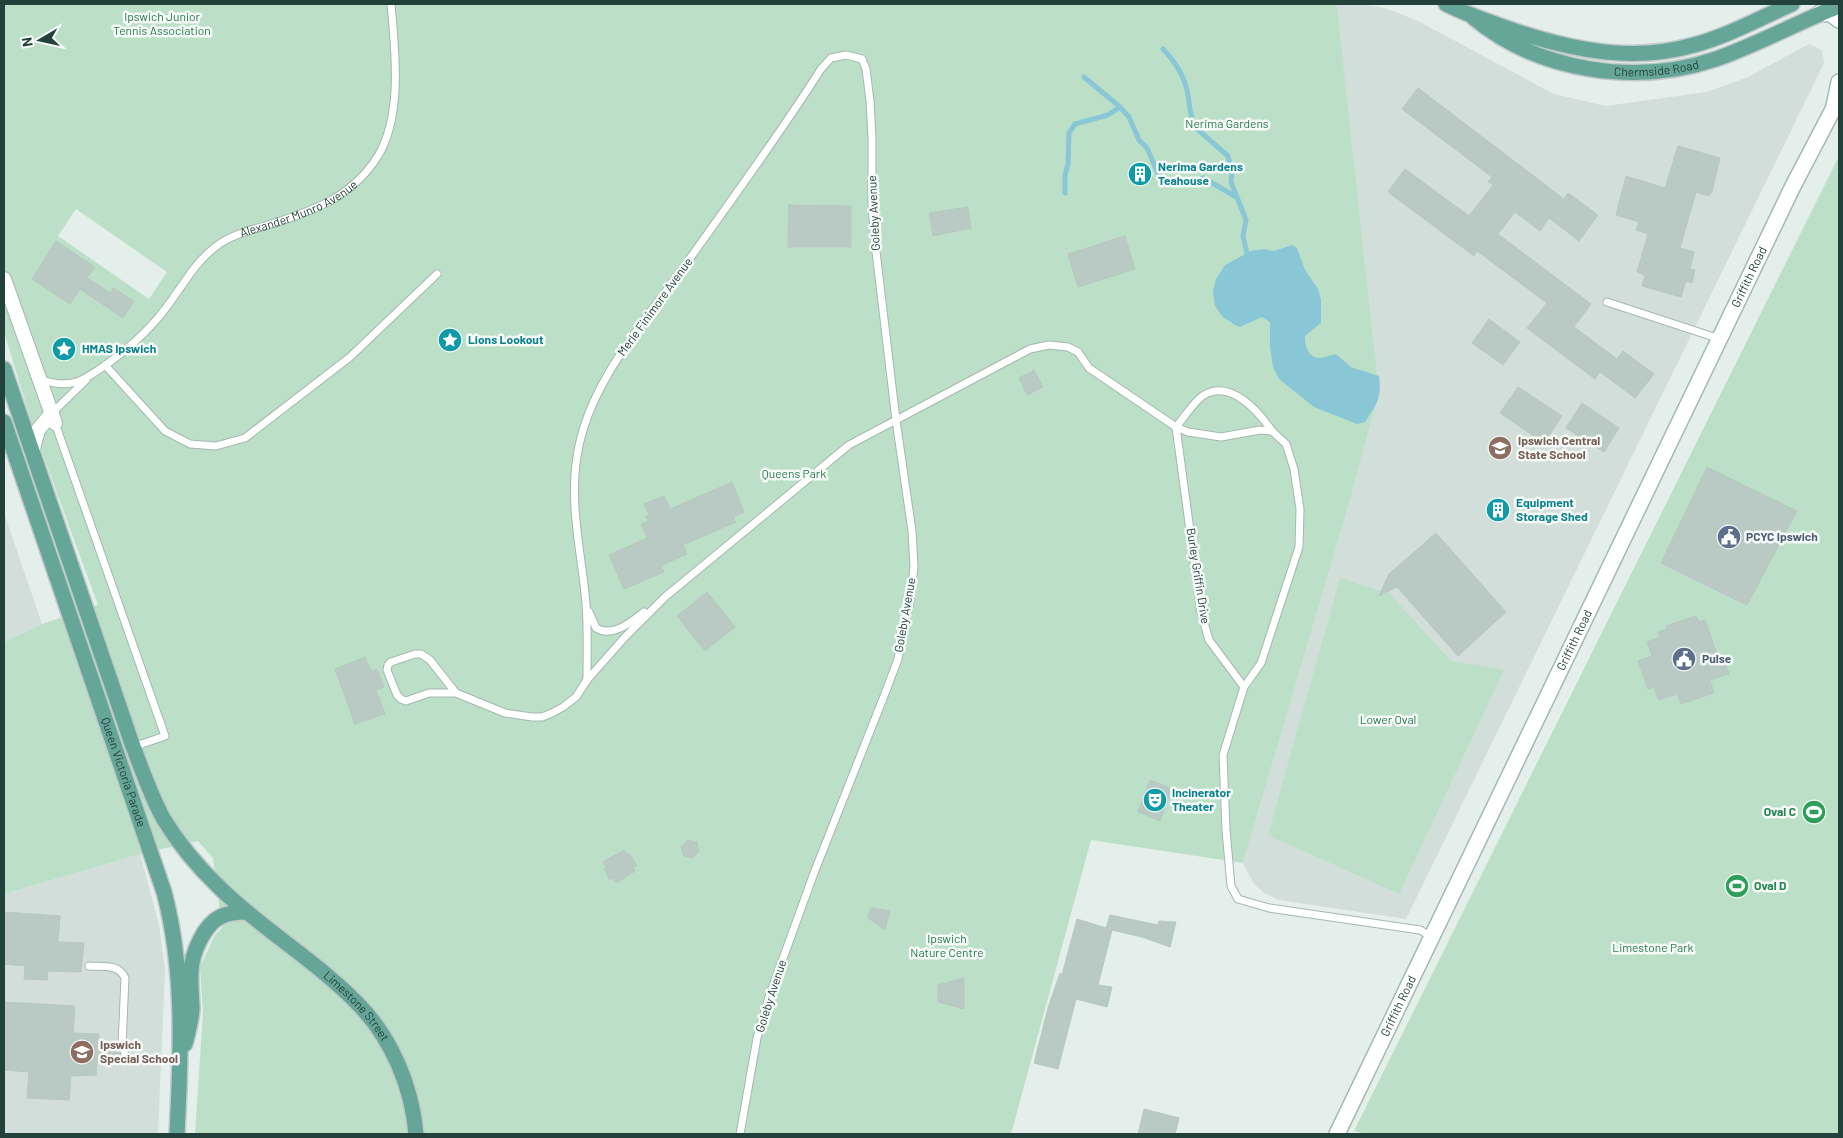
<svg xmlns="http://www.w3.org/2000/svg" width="1843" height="1138" font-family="Barlow,sans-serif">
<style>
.built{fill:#d2ded9}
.green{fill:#bce0c7;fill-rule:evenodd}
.water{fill:#89c7d6}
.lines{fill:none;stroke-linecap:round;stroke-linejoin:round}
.stream{stroke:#89c7d6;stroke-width:5}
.building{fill:#b9c9c3;stroke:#b6c8c1}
.lane-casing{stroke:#a6b7b2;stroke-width:9}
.street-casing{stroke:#a6b7b2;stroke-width:16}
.secondary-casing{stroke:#a1bbb3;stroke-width:18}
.primary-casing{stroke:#c1cac8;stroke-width:18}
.lane{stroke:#fff;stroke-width:7}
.street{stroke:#fff;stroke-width:14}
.secondary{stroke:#fff;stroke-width:15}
.primary{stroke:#66a698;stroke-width:15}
.labels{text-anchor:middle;stroke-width:5;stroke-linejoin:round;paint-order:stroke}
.park-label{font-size:12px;fill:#297b4c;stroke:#f5faf8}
.street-label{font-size:12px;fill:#22413a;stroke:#f5faf8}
.culture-label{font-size:12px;font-weight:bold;fill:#0d838f;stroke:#f5faf8;text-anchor:start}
.education-label{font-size:12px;font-weight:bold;fill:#785e54;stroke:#f5faf8;text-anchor:start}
.service-label{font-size:12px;font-weight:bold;fill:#4e5e75;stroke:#f5faf8;text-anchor:start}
.leisure-label{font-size:12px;font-weight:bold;fill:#27864d;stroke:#f5faf8;text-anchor:end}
</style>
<rect width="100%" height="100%" fill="#e4eeea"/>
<!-- built -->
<path class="built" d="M1337,4H1360L1385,8L1418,21L1554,94L1605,106L1707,92L1746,78L1809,44L1822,50L1824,63L1406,919L1279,900L1264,893L1254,884L1243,863L1349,504L1379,392Z
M4,513L42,624L4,642Z
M140,854L159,925L165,970L158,1134H4V894Z"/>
<!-- green -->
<path class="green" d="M4,4H1337L1379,392L1349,504L1243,863L1091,840L1011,1134H195L203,1012L200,967L215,935L222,928L213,858L198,841L140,854L4,894V642L42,624L98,605L34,430L4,332ZM76,209L167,272L149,299L58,236Z
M1839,156V1134H1366L1354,1131Z
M1340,578L1390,594L1451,661L1504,670L1399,894L1268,835Z"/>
<!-- water -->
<path class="water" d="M1292,245L1297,248L1305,270L1318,289L1321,299V323L1305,336C1304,345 1309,358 1319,358C1324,358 1331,355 1336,354L1351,367L1379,376C1382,398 1377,404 1365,422L1357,424L1314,407L1279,379L1273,367L1270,347V322L1262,317L1240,327L1235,325L1223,317L1215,306L1213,291L1216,279L1225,265L1251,251L1264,249L1274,251Z"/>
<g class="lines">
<!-- stream -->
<path class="stream" d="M1163,49C1174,61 1183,73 1187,90C1190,103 1189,116 1196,128L1228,156L1232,172L1231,182L1246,220L1243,236L1247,254
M1084,77L1120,107L1129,117L1139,140L1147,148L1160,178C1178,186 1185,184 1204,178L1236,197
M1065,193V175L1068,164L1069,133L1075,124L1108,115L1120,107"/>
</g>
<!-- building -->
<path class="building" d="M1418,88L1564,199L1568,193L1598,215L1579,241L1549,218L1540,231L1515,212L1498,234L1591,304L1574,327L1617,359L1623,351L1654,374L1635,398L1600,372L1595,379L1527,328L1547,303L1477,251L1474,256L1388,192L1405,169L1469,216L1493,185L1488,182L1492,177L1402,109Z
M1678,146L1720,158L1712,192L1709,196L1696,192L1680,248L1694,252L1690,269L1695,270L1692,283L1686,281L1681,297L1642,286L1645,275L1637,272L1648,234L1636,230L1639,222L1616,215L1626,176L1665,188Z
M1144,162L1153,179L1137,187L1128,171Z
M789,205L851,206V247H788Z
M968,207L971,228L933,236L929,213Z
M1125,236L1135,269L1078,287L1068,254Z
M56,241L95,267L87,278L111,293L113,288L134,301L123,318L80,289L70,304L32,279Z
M1489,319L1520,342L1503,365L1472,343Z
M1034,370L1043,387L1027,395L1019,378Z
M1518,387L1562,416L1544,443L1500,413Z
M1582,403L1619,428L1604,452L1566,428Z
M1707,467L1797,511L1747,605L1661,563Z
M732,482L744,512L733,517L736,522L683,545L687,554L661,566L664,572L624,589L609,555L647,538L641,524L648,521L646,516L649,515L644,504L664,496L670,509Z
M1498,500L1508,511L1497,521L1487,510Z
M1436,533L1506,612L1458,656L1397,587L1379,596L1389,574Z
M707,592L735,627L705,651L677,616Z
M1696,616L1699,622L1705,620L1718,657L1723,655L1729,674L1710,680L1714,693L1681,704L1677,694L1659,700L1654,687L1648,689L1638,661L1652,656L1647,642L1660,637L1658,632L1667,629L1666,626Z
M365,657L370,669L372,671L377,669L384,687L376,690L385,714L355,724L335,669Z
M1150,780L1172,789L1160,821L1138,812Z
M688,840L697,842L699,851L693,858L684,856L681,847Z
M624,850L627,855L629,853L637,866L633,867L635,871L616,883L613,878L610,880L604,869L606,867L603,862Z
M870,908L890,911L885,930L868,918Z
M4,912L60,916L58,942L84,943L81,972L48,971L47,980L24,979L25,966L4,964Z
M1110,915L1158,925L1159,921L1176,922L1170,947L1142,937L1112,930L1098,985L1112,987L1107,1007L1076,999L1058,1069L1034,1063L1048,1008L1060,973L1062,975L1077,919L1106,928Z
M964,978V1009L938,1002V985Z
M4,1002L75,1006L73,1033L99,1034L98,1049L118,1051L123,1062L97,1061L96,1075L71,1076L69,1100L27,1098L29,1072L4,1070Z
M1144,1109L1179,1118L1175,1134H1138Z"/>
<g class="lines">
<!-- lane casing -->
<g class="lane-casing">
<g id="lane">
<path d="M1607,302L1720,339"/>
<path d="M105,365L165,431L190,444L216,446L245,438L350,357L437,274"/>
<path id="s1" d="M41,380C73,389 81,382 107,364C132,346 153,327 171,301C185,282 195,263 214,248C228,236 247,231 265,226C310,212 351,199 378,156C403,114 395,50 391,4"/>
<path d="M52,413L86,380"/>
<path d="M55,423L165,736L133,747"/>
<path d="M1176,427L1201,612L1209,640L1244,687L1223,755L1226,830L1231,886L1238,899L1269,908L1420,930L1432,937"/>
<path d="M1176,427C1183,419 1195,400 1204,395C1231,379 1259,412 1272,431"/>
<path d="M589,612L596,628C613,638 631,622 644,612"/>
<path d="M587,680C587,655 588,629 586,604C582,555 569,506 577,457C587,386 642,325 683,268C730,202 778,137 821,69L831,58L846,55L862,59L866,69L870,101L872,138V205L875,243L896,420L912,531L914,567L910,601L898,659L886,691L814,873L769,997L757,1038L740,1134"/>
<path d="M456,693L430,660L421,654H415L391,662L388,665L387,670L397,695L401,699L406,701L429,693H456L505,713L532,717H542L552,713L563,707L576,697L587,680L625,637L665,597L849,445L1030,349L1049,345L1068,347L1078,352L1089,368L1176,427L1188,432L1221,437L1260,430L1272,431L1286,444L1294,469L1300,509L1299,547L1261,663L1244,687"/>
<path d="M89,966C103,967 118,963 125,978L122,1045L126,1057"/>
</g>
</g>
<!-- street casing -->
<g class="street-casing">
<path id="street" d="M4,279L55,423
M32,452L38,430L52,413"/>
</g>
<!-- secondary casing -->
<g class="secondary-casing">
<g id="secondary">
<path d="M1820,13L1831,14L1839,20"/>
<path d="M1834,106L1839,82"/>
<path id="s2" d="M1337,1134L1793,186L1839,98"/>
</g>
</g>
<!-- primary casing -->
<g class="primary-casing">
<g id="primary">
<path d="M1446,4C1470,16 1495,24 1521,33C1577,51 1635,62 1694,45C1728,36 1760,18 1792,4"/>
<path id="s3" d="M1474,18C1539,72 1637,86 1716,59C1759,44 1798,22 1839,6"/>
<path id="s4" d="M4,369L131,741C141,767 150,794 163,818C178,843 199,868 220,888C263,930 318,962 359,1005C392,1039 412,1087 416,1134"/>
<path id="s5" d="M4,422L164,892C185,971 181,1054 177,1134"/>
<path d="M185,1044C188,1033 191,1021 192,1010C192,997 190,983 191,971C192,953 204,925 220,917C228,913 237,912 246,912"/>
</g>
</g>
<!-- lane -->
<use href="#lane" class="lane"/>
<!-- street -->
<use href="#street" class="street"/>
<!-- secondary -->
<use href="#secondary" class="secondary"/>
<!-- primary -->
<use href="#primary" class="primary"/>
</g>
<!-- icons -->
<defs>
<g id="building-disc" transform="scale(1.25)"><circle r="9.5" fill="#0f9aa8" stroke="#f5faf8"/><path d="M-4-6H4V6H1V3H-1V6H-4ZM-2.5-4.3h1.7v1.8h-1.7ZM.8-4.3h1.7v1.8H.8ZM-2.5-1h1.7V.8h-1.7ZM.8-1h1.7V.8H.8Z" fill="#fff"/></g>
<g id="sight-disc" transform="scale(1.25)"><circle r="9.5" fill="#0f9aa8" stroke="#f5faf8"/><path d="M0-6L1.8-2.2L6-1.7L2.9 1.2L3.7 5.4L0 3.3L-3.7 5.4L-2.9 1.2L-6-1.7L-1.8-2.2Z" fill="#fff"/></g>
<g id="school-disc" transform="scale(1.25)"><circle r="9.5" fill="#8d6e63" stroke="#f5faf8"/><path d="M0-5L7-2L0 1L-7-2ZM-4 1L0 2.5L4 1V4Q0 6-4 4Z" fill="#fff"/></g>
<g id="civic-disc" transform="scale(1.25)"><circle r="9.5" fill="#5c6f8a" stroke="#f5faf8"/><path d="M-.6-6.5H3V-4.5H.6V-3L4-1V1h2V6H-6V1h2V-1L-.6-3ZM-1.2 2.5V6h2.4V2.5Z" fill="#fff"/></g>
<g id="theatre-disc" transform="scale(1.25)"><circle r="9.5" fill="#0f9aa8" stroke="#f5faf8"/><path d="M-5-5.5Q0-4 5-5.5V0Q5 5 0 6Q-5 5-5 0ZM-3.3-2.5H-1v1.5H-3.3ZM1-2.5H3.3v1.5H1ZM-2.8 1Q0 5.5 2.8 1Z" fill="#fff"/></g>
<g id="stadium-disc" transform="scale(1.25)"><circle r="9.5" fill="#2e9e5b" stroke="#f5faf8"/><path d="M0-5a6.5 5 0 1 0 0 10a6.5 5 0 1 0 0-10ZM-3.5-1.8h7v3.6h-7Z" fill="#fff"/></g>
</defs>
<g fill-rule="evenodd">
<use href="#building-disc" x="1140" y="174"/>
<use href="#sight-disc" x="450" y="340"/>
<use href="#sight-disc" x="64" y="349"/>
<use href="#school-disc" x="1500" y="448"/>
<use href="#building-disc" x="1498" y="510"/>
<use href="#civic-disc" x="1729" y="537"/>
<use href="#civic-disc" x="1684" y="659"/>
<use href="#theatre-disc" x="1155" y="800"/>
<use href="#stadium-disc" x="1814" y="812"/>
<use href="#stadium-disc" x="1737" y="886"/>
<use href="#school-disc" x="82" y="1052"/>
</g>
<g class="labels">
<!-- park labels -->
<g class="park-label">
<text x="162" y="21">Ipswich Junior<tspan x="162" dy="14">Tennis Association</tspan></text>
<text x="1227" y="128">Nerima Gardens</text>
<text x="794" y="478">Queens Park</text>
<text x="1388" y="724">Lower Oval</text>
<text x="947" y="943">Ipswich<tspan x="947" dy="14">Nature Centre</tspan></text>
<text x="1653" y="952">Limestone Park</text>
</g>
<!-- street labels -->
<g class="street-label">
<text dy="4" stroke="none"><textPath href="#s3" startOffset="195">Chermside Road</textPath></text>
<text dy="4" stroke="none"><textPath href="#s1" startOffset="324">Alexander Munro Avenue</textPath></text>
<text transform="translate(874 213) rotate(-93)" y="4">Goleby Avenue</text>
<text dy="4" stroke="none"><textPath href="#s2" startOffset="951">Griffith Road</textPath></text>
<text transform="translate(655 307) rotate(-54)" y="4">Merle Finimore Avenue</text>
<text transform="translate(1198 576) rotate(81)" y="4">Burley Griffin Drive</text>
<text transform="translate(905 615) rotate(-80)" y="4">Goleby Avenue</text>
<text dy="4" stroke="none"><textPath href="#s2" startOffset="548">Griffith Road</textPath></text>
<text dy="4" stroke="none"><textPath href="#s5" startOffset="370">Queen Victoria Parade</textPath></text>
<text transform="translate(771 996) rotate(-72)" y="4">Goleby Avenue</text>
<text dy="4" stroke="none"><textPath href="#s2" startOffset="142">Griffith Road</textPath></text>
<text dy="4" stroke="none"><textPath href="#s4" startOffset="748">Limestone Street</textPath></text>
</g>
<!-- culture labels -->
<g class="culture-label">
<text x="1158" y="171">Nerima Gardens<tspan x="1158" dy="14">Teahouse</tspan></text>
<text x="468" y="344">Lions Lookout</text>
<text x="82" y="353">HMAS Ipswich</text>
<text x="1516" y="507">Equipment<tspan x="1516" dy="14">Storage Shed</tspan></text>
<text x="1172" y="797">Incinerator<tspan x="1172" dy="14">Theater</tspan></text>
</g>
<!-- education labels -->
<g class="education-label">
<text x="1518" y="445">Ipswich Central<tspan x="1518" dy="14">State School</tspan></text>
<text x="100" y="1049">Ipswich<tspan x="100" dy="14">Special School</tspan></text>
</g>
<!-- service labels -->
<g class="service-label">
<text x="1746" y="541">PCYC Ipswich</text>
<text x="1702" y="663">Pulse</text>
</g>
<!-- leisure labels -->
<g class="leisure-label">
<text x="1796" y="816">Oval C</text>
<text x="1754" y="890" text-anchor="start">Oval D</text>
</g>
</g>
<!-- border -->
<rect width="1843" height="1138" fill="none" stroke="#22413a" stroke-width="10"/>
<!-- north arrow -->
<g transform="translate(40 40) rotate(261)" stroke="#f5faf8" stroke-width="4" paint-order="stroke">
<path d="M0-4L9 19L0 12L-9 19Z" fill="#22413a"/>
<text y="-8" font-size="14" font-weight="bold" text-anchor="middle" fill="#22413a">N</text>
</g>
</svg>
